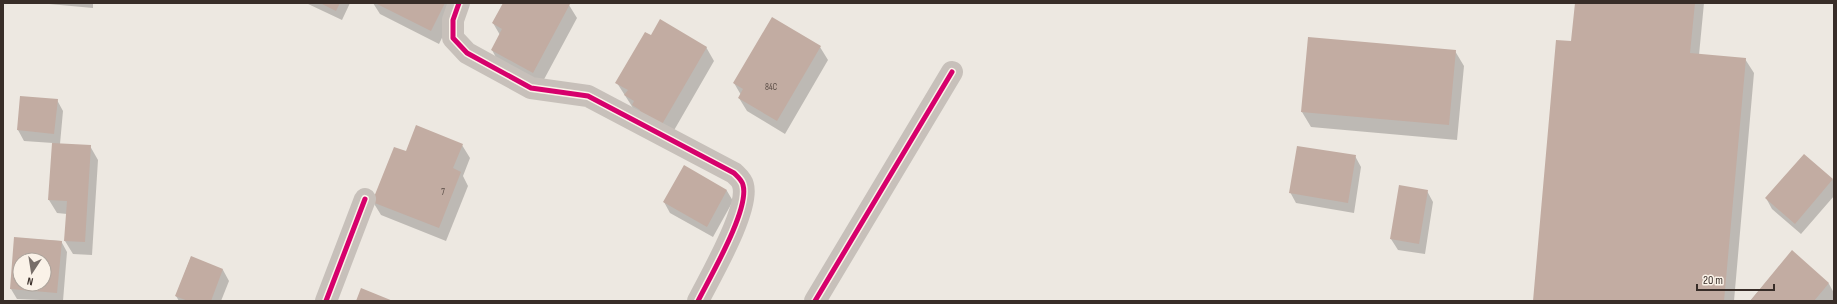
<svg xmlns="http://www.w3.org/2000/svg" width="1837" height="304" font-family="'Sofia Sans Condensed',sans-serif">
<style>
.shadow{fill:#0003;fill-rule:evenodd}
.building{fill:#c2aca2;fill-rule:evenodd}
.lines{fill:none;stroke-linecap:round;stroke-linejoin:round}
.street{stroke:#c7c0ba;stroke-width:22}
.cycleway-casing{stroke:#faf2e8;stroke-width:8}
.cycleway{stroke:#d6006c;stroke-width:5}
.labels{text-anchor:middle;stroke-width:3;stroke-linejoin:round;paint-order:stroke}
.number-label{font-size:9px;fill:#5a4d46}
</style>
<rect width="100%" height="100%" fill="#ede8e1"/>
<!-- shadow -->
<path class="shadow" d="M38,3H93V8Z
M306,3H350L342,20Z
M373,3H459L439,44L380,14Z
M504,3H566L569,5L577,18L541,85L499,63L492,50L500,35L493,23Z
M1576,3H1704L1699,55L1745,59L1754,73L1734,301H1534L1572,42Z
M651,36L706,47L714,61L669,139L633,108L617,83Z
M820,47L828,60L785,134L747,111L739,98L741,95L734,83Z
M1455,51L1464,66L1457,140L1311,127L1302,112Z
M21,97L57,100L63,111L60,144L90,146L98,160L92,255L73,254L65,241L67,214L57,213L49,200L53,143L24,141L18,130Z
M462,145L470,158L463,176L468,186L446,241L381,215L373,202L406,152Z
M1804,155L1833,180L1834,196L1801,234L1772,209L1766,198Z
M1355,156L1361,167L1354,213L1296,203L1290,192Z
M684,167L727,191L733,201L713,237L670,213L664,202Z
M1400,186L1427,191L1433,202L1425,254L1398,250L1391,239Z
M15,238L61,241L67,252L63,301L17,299L11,289ZM20,260H44V284H20Z
M1792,252L1829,284L1834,293V300L1833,301H1750Z
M191,257L223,270L229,281L221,301H179L176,296Z"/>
<!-- building -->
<path class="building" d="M320,3H340L336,11Z
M375,3H445L431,31Z
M503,3L570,4L533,73L491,50L502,29L492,23Z
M1575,3H1695L1690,53L1746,58L1724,301H1533L1556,40L1571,41Z
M772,17L821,46L777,121L738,98L743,89L733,83Z
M660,19L707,47L661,126L639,113L640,110L632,105L634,101L624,95L628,90L615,83L645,32L651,35Z
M1308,37L1456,50L1449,125L1301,112Z
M20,96L58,99L54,134L17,130Z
M416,125L463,144L453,168L461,172L439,228L372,202L394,147L406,151Z
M52,143L91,145L85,242L64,241L67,201L48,200Z
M1297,146L1356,155L1348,203L1289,193Z
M1804,154L1833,179L1795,224L1765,198Z
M684,165L727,190L707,227L663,202Z
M1399,185L1428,190L1419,244L1390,239Z
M14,237L62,241L57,293L10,289ZM20,260H44V284H20Z
M1792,250L1829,283L1814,301H1750Z
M191,256L223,269L211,301H188L175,296Z
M361,288L393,301H356Z"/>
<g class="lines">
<!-- street -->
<path class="street" d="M459,3L453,20V38L467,53L531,88L588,96L734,173C737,176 742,180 743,185C750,209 710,277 698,301
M326,301L365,199
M815,301L952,72"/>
<!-- cycleway casing -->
<g class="cycleway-casing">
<path id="cycleway" d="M459,3L453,20V38L467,53L531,88L588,96L734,173C737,176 742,180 743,185C750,209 710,277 698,301
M326,301L365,199
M815,301L952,72"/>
</g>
<!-- cycleway -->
<use href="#cycleway" class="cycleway"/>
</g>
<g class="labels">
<!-- number labels -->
<g class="number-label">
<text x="771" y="90">84C</text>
<text x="443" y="195">7</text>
</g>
</g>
<!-- border -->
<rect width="1837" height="304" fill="none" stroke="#382d28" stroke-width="8"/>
<!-- north arrow -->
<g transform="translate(32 272) rotate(192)"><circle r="19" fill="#faf2e8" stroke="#aca39b"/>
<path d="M0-3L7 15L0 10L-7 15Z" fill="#776e69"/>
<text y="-6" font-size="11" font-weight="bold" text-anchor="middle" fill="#382d28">N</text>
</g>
<!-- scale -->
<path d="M1697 284v6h77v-6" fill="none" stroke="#382d28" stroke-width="2"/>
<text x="1703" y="284" font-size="12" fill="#382d28" stroke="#faf2e8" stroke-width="3" paint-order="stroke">20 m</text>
</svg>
